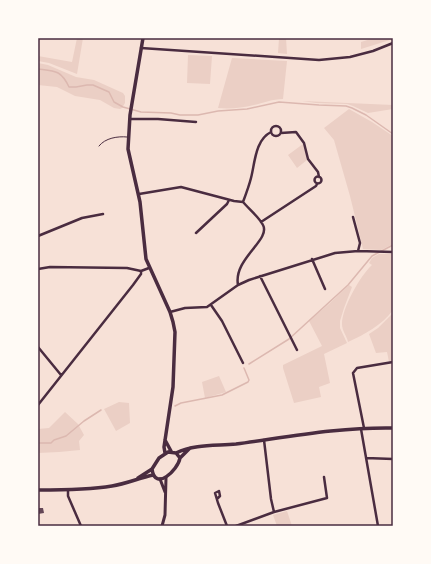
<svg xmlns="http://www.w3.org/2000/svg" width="431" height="564" font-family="'DM Sans',sans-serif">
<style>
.green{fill:#ebcfc5}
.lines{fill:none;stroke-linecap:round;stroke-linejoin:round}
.stream{stroke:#dcb8b0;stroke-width:1.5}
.building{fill:#644757}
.service{stroke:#4a2c40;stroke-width:1}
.minor{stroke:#4a2c40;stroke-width:2.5}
.tertiary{stroke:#4a2c40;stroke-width:3}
.secondary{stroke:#4a2c40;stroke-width:3.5}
.neatline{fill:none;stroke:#4a2c40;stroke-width:1.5}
</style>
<rect width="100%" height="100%" fill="#f7e1d7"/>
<!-- green -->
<path class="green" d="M77,38H83L77,74L49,63L38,61V56L72,62Z
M279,38H286L287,54L278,53Z
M374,38H393V39L361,49V42Z
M188,55L212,56L210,84L187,83Z
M232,58L287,61L283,99C273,99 263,103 254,105C242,108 230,109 218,108Z
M38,63L48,65L76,77L94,80L123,93L125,96V103L122,108L120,109L114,108L100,100L75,96L57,87L38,85Z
M302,101L393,105V109L368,113L353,106L347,104L316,103Z
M349,109L372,122L393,136V244L381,250L363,249L350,196L334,140L324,128Z
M303,144L307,160L297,168L288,155Z
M379,254H393V310C381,326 365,334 348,342C347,336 342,331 342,324C342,308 360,276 372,265L369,263L372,258Z
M349,285L352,287L344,308L340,321V328L347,343L324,354L330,383L319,387L321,397L294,403L283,368V365L322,346L309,321L329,304Z
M393,313V361L389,362L387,352L376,353L369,334L378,328Z
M219,376L226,392L205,398L202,382Z
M119,402L129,403L130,423L116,431L104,409Z
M65,412L78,424L84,435L79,441L80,450L59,452L38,453V429L49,428Z
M287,511L292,526H277L273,515Z"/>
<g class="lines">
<!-- stream -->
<path class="stream" d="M38,69C55,71 61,70 69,87H76L87,85H93L109,92L114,102L123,107L141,112L171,113L180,115H198L218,111L247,109L279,102L319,105L346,106L352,108L366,115L393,134
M249,364L289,339L348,285L372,256L393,245
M175,406L181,403L222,395L248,382L249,380L244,368
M38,443H51L54,440L66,436L84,421L101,410"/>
</g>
<!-- building -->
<path class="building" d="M38,508H43L44,513L38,514Z"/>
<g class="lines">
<!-- service -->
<path class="service" d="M99,146C105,138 118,136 127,137"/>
<!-- minor -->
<path class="minor" d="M141,48L319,60L350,57L373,51L393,43
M130,119H158L196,122
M271 131a5 5 0 1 1 10 0a5 5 0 1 1-10 0Z
M281,133L296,132L304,143L308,159L318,172L319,177
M314.5 180a3.5 3.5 0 1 1 7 0a3.5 3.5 0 1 1-7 0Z
M139,194L181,187L234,201L243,202C249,209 259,217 263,225C271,240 233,259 238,285
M243,202C246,194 249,186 251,178C255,163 255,140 271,132
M353,217L360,243L358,251
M261,222L316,186L317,184
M196,233L227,204L229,200
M38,236L82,218L103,214
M312,259L325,289
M38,269L50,267L127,268L141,271L149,268
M260,276L297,350
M211,305L222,321L243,363
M170,312L185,308L207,307L238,285L249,280L335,253L358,251L393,252
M38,347L61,375
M38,405L133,285L141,274V271
M364,428L353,373L357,368L393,362
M361,429L378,526
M264,440L271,499L274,512
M366,458L393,459
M68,490V496L81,526
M217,499L220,496L219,491L215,493L218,503L227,526
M236,526L274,512L327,498L324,477"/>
<!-- tertiary -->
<path class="tertiary" d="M160,479L165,492
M162,526L165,515L166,478"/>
<!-- secondary -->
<path class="secondary" d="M143,38L130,115L128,149L140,202L146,259L170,312L173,322L175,332L173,387L164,447L165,453
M165,440L171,451
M168,452L176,453L180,458C178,470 155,492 152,469L159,458Z
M176,453C195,444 216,446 236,444C288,437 340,427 393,428
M180,458L190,448
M138,478L152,469
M38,490C62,490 88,490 112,486C126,484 139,478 153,475"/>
</g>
<!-- border -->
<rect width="431" height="564" fill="none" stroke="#fffaf5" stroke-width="78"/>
<rect x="39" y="39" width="353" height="486" class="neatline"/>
</svg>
